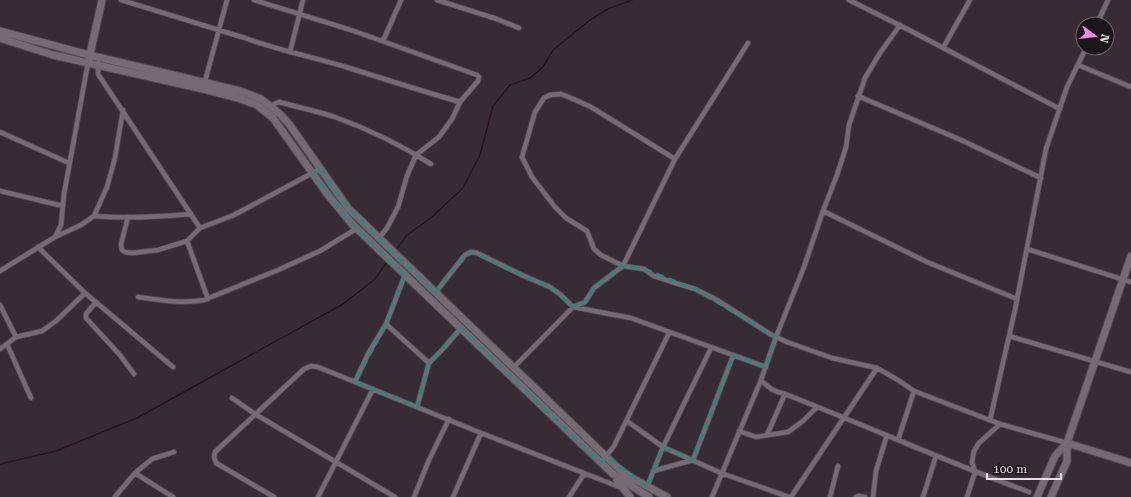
<svg xmlns="http://www.w3.org/2000/svg" width="1131" height="497" font-family="'Roboto Serif',serif">
<style>
.lines{fill:none;stroke-linecap:round;stroke-linejoin:round}
.stream{stroke:#2c1027;stroke-width:1.5}
.street-casing{stroke:#524950;stroke-width:6}
.secondary-casing{stroke:#524950;stroke-width:9}
.street{stroke:#766a73;stroke-width:4.5}
.secondary{stroke:#766a73;stroke-width:7}
.marked{fill:none;stroke:#2f8680;stroke-width:3;stroke-dasharray:8 5;stroke-linejoin:round}
</style>
<rect width="100%" height="100%" fill="#372c34"/>
<g class="lines">
<!-- stream -->
<path class="stream" d="M395,251L407,235L432,217L463,188L480,155L493,106L510,85L530,78L543,67L553,50L590,20L608,9L632,0
M0,464L56,451L137,418L343,304L375,279L387,262"/>
<!-- street casing -->
<g class="street-casing">
<path id="street" d="M121,0L245,38C278,50 312,57 346,67C384,79 422,91 460,102
M254,0L354,31L477,75L479,77L478,81L460,102L452,119L439,137L416,155L407,176L398,207L387,228L379,238
M437,0L497,19L519,28
M849,0L911,31L1060,109
M1097,24L1108,0
M383,41L401,0
M943,48L970,0
M290,52L303,0
M98,63V74L200,228
M1078,65L1131,87
M204,85L227,0
M858,96L961,140L1041,178
M270,106L279,102C297,107 316,111 335,117C368,129 401,145 431,164
M0,132L69,163
M675,159L591,107L571,98L561,94L550,95L544,98L535,112L522,157L532,177L555,207L566,218L587,231L594,249L601,255L623,266L644,269L654,276L672,282L695,289L717,300L770,334L787,342L832,358L877,368L898,380L914,391L1000,424L1067,443
M0,191L63,206
M823,211L927,262L1017,299
M94,216C126,219 158,217 191,214
M128,217L121,244L122,250L125,252L132,253L158,250L187,241L200,228L234,215L320,169
M55,237L81,225L94,216L107,187L115,158L123,110
M187,241L208,299
M38,247L85,293L173,367
M1027,249L1131,282
M0,271L55,237L61,225L64,194L88,63
M435,293L465,255L471,252L477,253L524,276L550,287L561,295L573,307L631,318L766,367
M138,297C160,300 182,304 204,300L278,270L320,251L356,229
M96,302L86,314V318L120,355L134,374
M0,305L16,337
M386,324L429,363L417,407
M1009,336L1131,372
M7,344L31,398
M0,349L16,337L42,331L56,321L85,293
M429,363L443,349L461,328
M513,368L573,307L585,302L594,288L623,266L675,159L748,43
M761,380C769,388 774,392 785,394C867,426 947,462 1029,492
M355,382L368,354L386,324L405,275
M232,398L255,414L395,497
M990,420L1015,310L1046,149L1067,87L1086,48
M627,421L663,447L721,473L789,497
M739,431L756,437L788,432L803,421L817,407
M767,435L785,394
M898,440L914,391
M601,463L614,446L669,333
M653,471L693,460L733,356
M135,473L173,497
M647,487L663,447L711,348
M115,497L135,473L152,459L174,452
M274,497L216,463L214,457L215,452L304,369L311,366L318,367L481,433L622,488
M318,497L373,389
M414,497L429,460L449,419
M453,497L481,433
M569,497L584,474
M712,497L761,380L776,337L804,267L823,211L837,175L846,147L849,125L865,78L880,53L900,25
M791,497L877,368
M830,497L838,466
M856,497L859,496L865,497
M873,497L876,471L887,435
M923,497L936,456
M967,497L975,472L972,462L974,451L979,443L1000,424"/>
</g>
<!-- secondary casing -->
<g class="secondary-casing">
<path id="secondary" d="M0,31L89,55L240,91L261,99L281,115L289,124L348,208L619,469L632,478L667,497
M0,38L53,55L203,89L238,98L257,105L273,118L328,195L352,224L613,474L649,497
M89,59L102,0
M1067,443L1131,463
M617,480L630,497
M1037,497L1055,456L1067,443
M1051,497L1067,461V443L1131,256"/>
</g>
<!-- street -->
<use href="#street" class="street"/>
<!-- secondary -->
<use href="#secondary" class="secondary"/>
</g>
<!-- marked area -->
<path class="marked" d="M320,169L348,208L435,293L465,255L471,252L550,287L573,307L585,302L594,288L623,266L644,269L695,289L776,337L766,367L733,356L693,460L663,447L647,487L607,457L601,463L461,328L429,363L417,407L355,382L386,324L405,275L352,224L313,174Z"/>
<!-- north arrow -->
<g transform="translate(1095 36) rotate(105)"><circle r="19" fill="#1b161a" stroke="#6c666a"/>
<path d="M0-3L7 15L0 10L-7 15Z" fill="#fa87e7"/>
<text y="-6" font-size="11" font-weight="bold" text-anchor="middle" fill="#e5dee3">N</text>
</g>
<!-- scale -->
<path d="M987 473v6h74v-6" fill="none" stroke="#e5dee3" stroke-width="2"/>
<text x="993" y="473" font-size="12" fill="#e5dee3" stroke="#1b161a" stroke-width="3" paint-order="stroke">100 m</text>
</svg>
